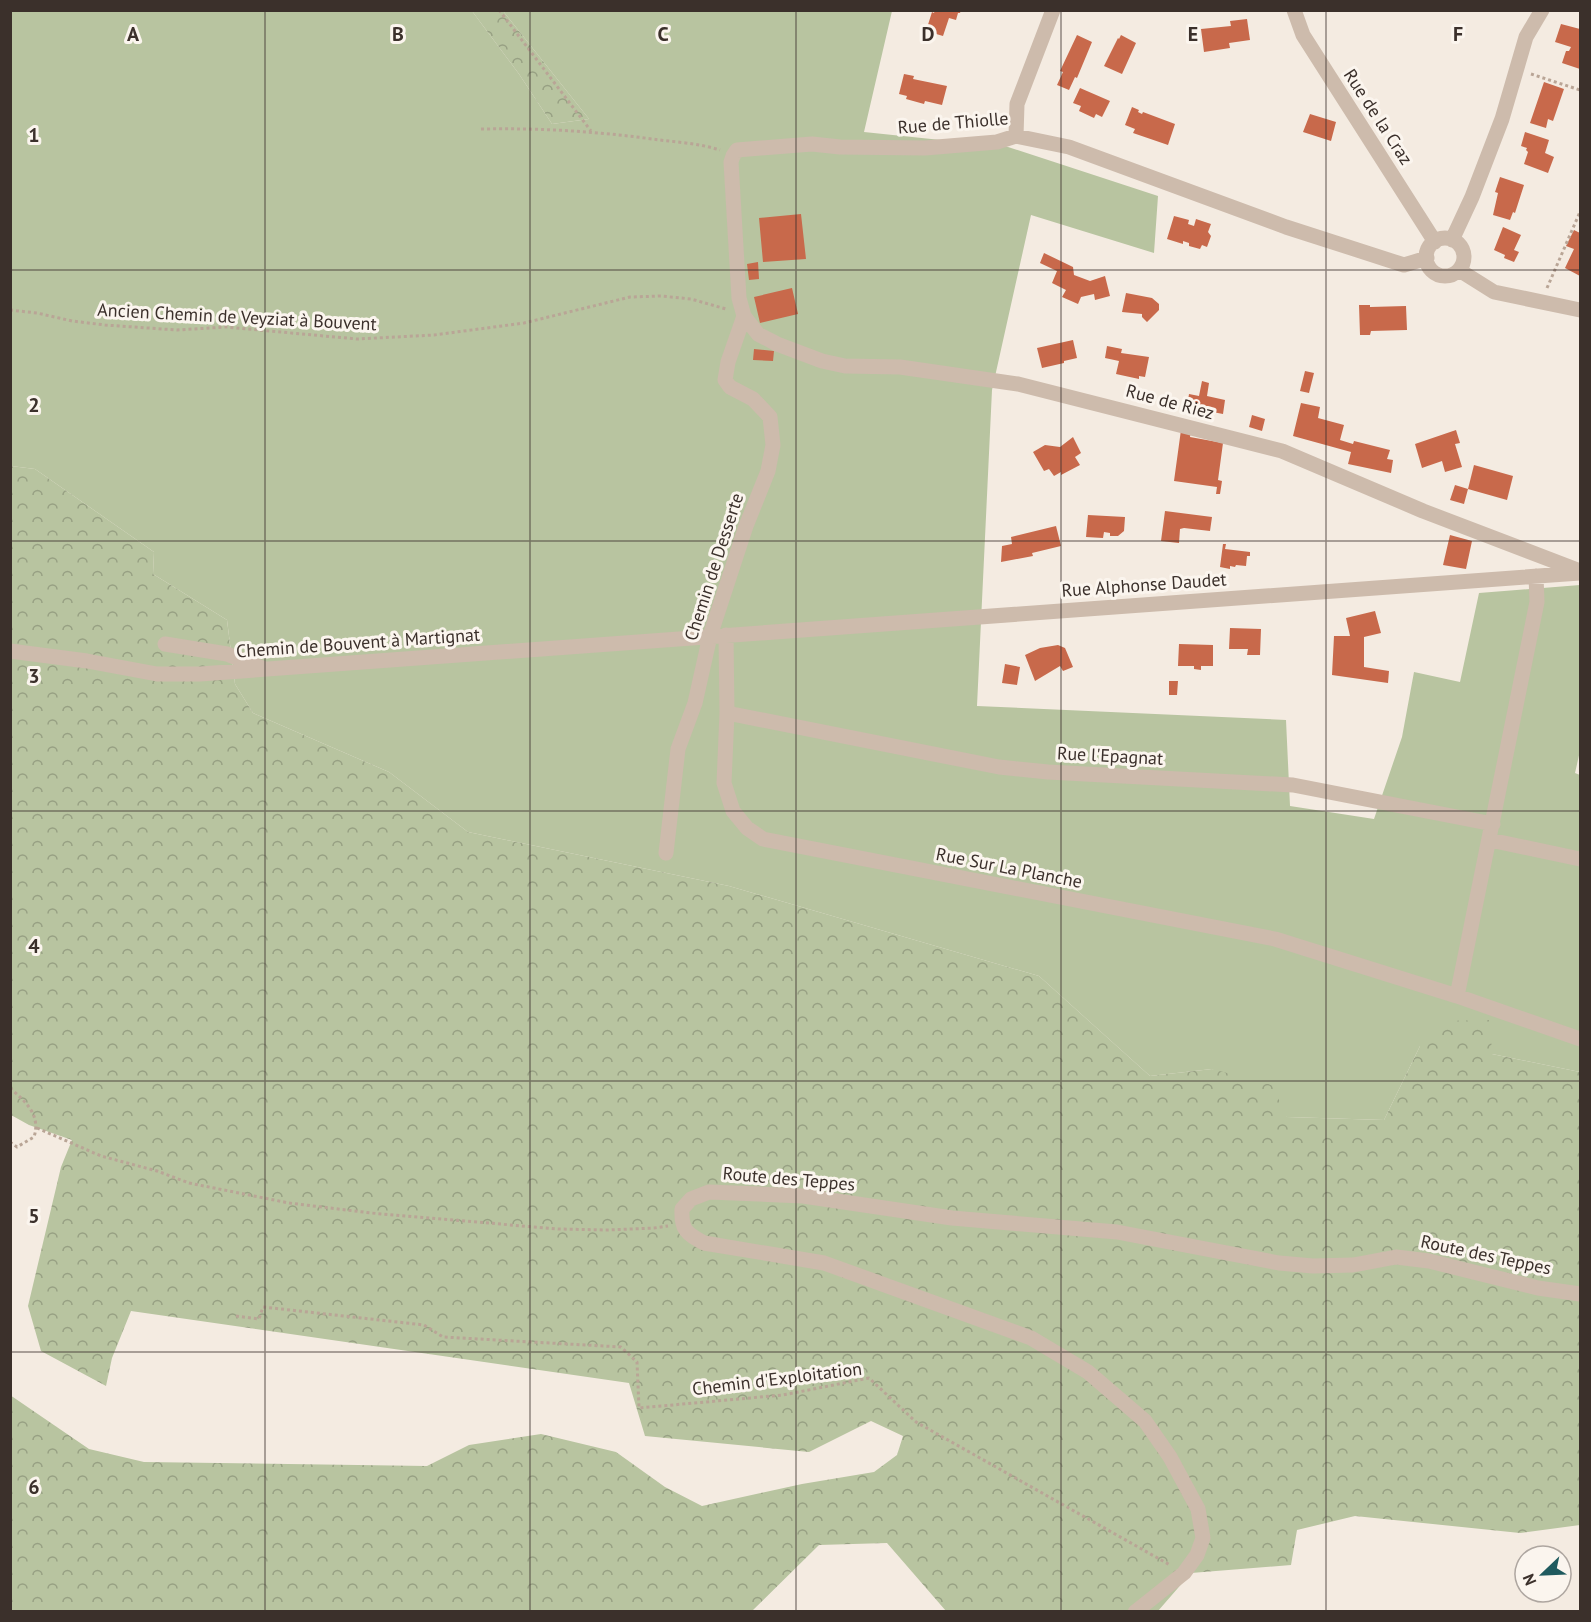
<svg xmlns="http://www.w3.org/2000/svg" width="1591" height="1622" font-family="'PT Sans',sans-serif">
<style>
.grass{fill:#b8c4a0}
.forest{fill:url(#forest-crowns)}
.building{fill:#c8694b}
.lines{fill:none;stroke-linecap:round;stroke-linejoin:round}
.path{stroke:#b9a596;stroke-width:3;stroke-dasharray:3 3;stroke-linecap:butt}
.minor{stroke:#cdbbac;stroke-width:15}
.grid{fill:none;stroke:#3b302b;stroke-width:1.5;stroke-opacity:0.55}
.labels{text-anchor:middle;stroke-width:6;stroke-linejoin:round;paint-order:stroke}
.street-label{font-size:18px;fill:#3b302b;stroke:#fbf5ee}
.grid-label{font-size:20px;text-anchor:middle;font-weight:bold;fill:#3b302b;stroke:#fbf5ee;stroke-width:6;stroke-linejoin:round;paint-order:stroke}
</style>
<defs>
<pattern id="forest-crowns" width="20" height="18" patternUnits="userSpaceOnUse" patternTransform="scale(1.5)"><rect width="20" height="18" fill="#b8c4a0"/><path d="M2 6a3 3 0 1 1 6 0M12 15a3 3 0 1 1 6 0" fill="none" stroke="#97a083"/></pattern>
</defs>
<rect width="100%" height="100%" fill="#f4ebe1"/>
<!-- grass -->
<path class="grass" d="M11,11H472L519,74L552,124L589,119L503,11H892L864,132L1008,147L1158,196L1154,253L1031,215L992,390L977,706L1286,720L1290,806L1374,819L1402,737L1414,672L1460,682L1479,593L1580,585V751L1575,773L1580,775V1072L1492,1054L1420,1046L1384,1120L1287,1117L1212,1069L1150,1076L1039,976L729,886L468,832L389,772L253,713L235,684L227,620L153,574L154,552L35,469L11,466Z"/>
<!-- forest -->
<path class="forest" d="M472,11H503L589,119L552,124L519,74Z
M11,466L35,469L154,552L153,574L227,620L235,684L253,713L389,772L468,832L729,886L1039,976L1150,1076L1212,1069L1272,1085L1287,1117L1384,1120L1420,1046L1439,1021L1490,1020L1492,1054L1580,1072V1525L1520,1533L1355,1516L1297,1530L1291,1565L1191,1573L1158,1611H946L887,1543L819,1545L752,1611H11L10,1395L89,1449L144,1462L427,1466L469,1445L541,1434L616,1452L665,1487L702,1506L802,1484L874,1472L897,1455L903,1436L871,1421L809,1452L645,1436L629,1383L131,1311L112,1358L106,1386L41,1351L28,1306L61,1167L72,1140L29,1125L11,1115Z"/>
<!-- building -->
<path class="building" d="M935,10H961L960,13H958L956,20L949,18L943,36L926,31L932,12L934,13Z
M1247,19L1250,40L1229,43L1230,48L1204,52L1201,29L1231,26L1230,21Z
M1561,24L1580,29V69L1562,63L1566,51H1569L1571,47L1555,42Z
M1077,35L1092,42L1077,78L1075,77L1069,90L1057,85L1063,72L1060,71Z
M1121,35L1136,43L1122,74L1104,66L1118,38L1119,39Z
M904,74L914,76L913,79L947,86L942,105L925,101L924,104L906,99L907,96L899,94Z
M1544,82L1564,89L1553,121L1548,119L1546,128L1530,123Z
M1080,88L1110,101L1102,117L1096,114L1094,118L1079,111L1081,106L1073,103Z
M1132,107L1139,110L1138,112L1142,114L1143,112L1175,124L1168,145L1133,133L1135,129L1125,125Z
M1310,114L1336,122L1331,141L1303,132Z
M1525,132L1549,140L1545,153L1554,157L1548,173L1524,164L1528,152L1526,150L1527,148L1521,146Z
M1500,177L1524,185L1515,213L1513,212L1510,220L1493,215L1498,193L1495,192Z
M801,214L806,259L763,262L759,218Z
M1174,216L1189,220L1188,224L1194,226L1196,219L1211,224L1208,232L1211,236L1207,247L1202,245L1200,249L1189,246V243L1183,241V244L1167,239Z
M1503,227L1521,235L1514,250L1519,252L1514,262L1504,258L1505,255L1494,250Z
M1574,230L1580,233V276L1565,268L1574,249L1566,246Z
M1044,253L1073,267L1074,275L1090,281L1105,276L1110,296L1095,300L1094,294L1081,297L1078,304L1062,297L1066,290L1052,283L1057,271L1040,263Z
M758,262L759,279L749,280L747,264Z
M792,288L798,314L760,323L754,297Z
M1126,293L1152,298L1159,304V310L1147,322L1142,317V314L1122,312Z
M1359,305H1370V307L1406,306L1407,330L1371,331L1370,335H1360Z
M1073,340L1077,358L1064,361V363L1042,368L1037,348Z
M1107,346L1122,349L1121,353L1149,357L1145,377L1139,376V379L1116,374L1119,361L1105,358Z
M754,349L774,351L773,361L753,360Z
M1305,371L1314,373L1309,393L1300,391Z
M1202,381L1209,383L1207,396L1225,400L1223,414L1187,407L1189,394L1199,396Z
M1301,403L1320,407L1318,418L1344,425L1340,440L1353,444L1354,441L1390,450L1387,459L1393,460L1391,473L1348,464L1351,452L1293,436Z
M1252,415L1265,419L1262,431L1249,427Z
M1181,430L1191,431L1190,437L1223,443L1218,480L1222,481L1220,494H1216L1217,487L1174,481Z
M1456,430L1460,443L1455,444L1462,467L1445,472L1442,461L1422,468L1415,444Z
M1073,437L1081,453L1075,457L1080,465L1061,475V472L1054,476L1049,469L1044,471L1033,452L1045,445L1060,447Z
M1474,465L1513,476L1507,500L1468,489L1464,504L1450,500L1455,485L1468,489Z
M1165,511L1212,517L1210,531L1184,528L1180,529L1179,543L1161,541Z
M1088,515L1125,517L1124,531L1118,536H1110V533L1104,532L1103,538L1086,537Z
M1056,526L1061,546L1032,553L1033,556L1001,562L1002,546L1012,544L1011,537Z
M1450,535L1472,541L1466,569L1443,565Z
M1223,544H1226L1225,549L1250,552V556H1247L1246,566L1236,565L1235,567L1230,566V569L1220,567Z
M1375,611L1381,633L1364,637V667L1389,671L1388,683L1332,675L1334,636H1350L1346,618Z
M1230,628L1261,629L1260,655H1247L1248,649H1229Z
M1179,644L1213,645V666H1201V670L1194,669V666H1178Z
M1058,645L1065,648L1073,667L1063,671L1060,666L1035,681L1025,655L1040,648Z
M1005,664L1020,667L1017,685L1002,683Z
M1169,681H1178L1177,695H1169Z"/>
<g class="lines">
<!-- path -->
<path class="path" d="M499,10L591,131
M1531,74L1580,90
M481,129C539,128 594,131 652,139C674,142 698,143 720,150
M1547,288L1580,212
M10,310L37,313L72,321L105,325L177,330L226,327L357,339L434,335L524,323L630,297L661,296L691,299L726,309
M10,1088C26,1102 41,1115 34,1137L17,1147L10,1142
M37,1128L101,1156L157,1171L189,1183L289,1203L371,1213L558,1229L607,1230L654,1228L668,1226
M236,1316L259,1319L263,1307L424,1325L443,1337L621,1347L637,1362L639,1408L783,1395L869,1378L916,1422L1170,1565"/>
<!-- minor -->
<path class="minor" d="M1294,10L1303,35L1435,242
M1016,136L1017,104L1053,10
M1426 257a19 19 0 1 1 38 0a19 19 0 1 1-38 0Z
M1452,240L1472,197L1502,119L1526,37L1542,10
M1427,258L1404,265L1286,227L1069,147L1016,136L997,142L925,148L840,147L812,144L737,150L733,156L731,162L739,298L744,316L758,334L777,344L822,361L845,366L900,367L1018,384L1282,451L1423,511L1580,571
M1459,270L1494,292L1580,310
M726,635L727,713L724,783L733,811L747,828L763,839L1275,939L1457,996L1580,1039
M165,644L227,654L262,668
M10,651L87,661L157,674H200L1580,573
M727,713L999,767L1048,772L1293,785L1493,824
M1490,840L1580,859
M666,853L678,749L695,703L710,636L746,526L768,471L773,445L770,417L753,399L730,387L725,380L728,362L744,316
M1457,996L1537,602L1536,576
M1135,1612L1184,1573L1197,1555L1203,1538L1198,1509L1170,1457L1145,1421L1088,1372L1031,1338L824,1263L704,1243C686,1233 681,1230 682,1209L691,1199L709,1192L803,1196L952,1218L1117,1232L1279,1263L1313,1266L1353,1265L1396,1257L1429,1261L1538,1288L1580,1294"/>
</g>
<!-- grid -->
<path class="grid" d="M265,10V1612M530,10V1612M796,10V1612M1061,10V1612M1326,10V1612M10,270H1580M10,541H1580M10,811H1580M10,1081H1580M10,1352H1580"/>
<g class="labels">
<!-- street labels -->
<g class="street-label">
<text transform="translate(1378 117) rotate(57)" y="6">Rue de la Craz</text>
<text transform="translate(953 123) rotate(-5)" y="6">Rue de Thiolle</text>
<text transform="translate(237 317) rotate(3)" y="6">Ancien Chemin de Veyziat à Bouvent</text>
<text transform="translate(1170 402) rotate(15)" y="6">Rue de Riez</text>
<text transform="translate(714 567) rotate(-72)" y="6">Chemin de Desserte</text>
<text transform="translate(1144 585) rotate(-4)" y="6">Rue Alphonse Daudet</text>
<text transform="translate(358 643) rotate(-4)" y="6">Chemin de Bouvent à Martignat</text>
<text transform="translate(1110 756) rotate(3)" y="6">Rue l'Epagnat</text>
<text transform="translate(1009 868) rotate(11)" y="6">Rue Sur La Planche</text>
<text transform="translate(789 1179) rotate(5)" y="6">Route des Teppes</text>
<text transform="translate(1486 1255) rotate(12)" y="6">Route des Teppes</text>
<text transform="translate(777 1379) rotate(-7)" y="6">Chemin d'Exploitation</text>
</g>
</g>
<g class="grid-label">
<text x="133" y="41">A</text>
<text x="398" y="41">B</text>
<text x="663" y="41">C</text>
<text x="928" y="41">D</text>
<text x="1193" y="41">E</text>
<text x="1458" y="41">F</text>
<text x="34" y="142">1</text>
<text x="34" y="412">2</text>
<text x="34" y="683">3</text>
<text x="34" y="953">4</text>
<text x="34" y="1223">5</text>
<text x="34" y="1494">6</text>
</g>
<!-- border -->
<rect width="1591" height="1622" fill="none" stroke="#3b302b" stroke-width="24"/>
<!-- north arrow -->
<g transform="translate(1543 1574) rotate(247)"><circle r="28" fill="#fbf5ee" stroke="#aea6a0" stroke-width="1.5"/>
<path d="M0-4.5L10 22L0 15L-10 22Z" fill="#1f5a5e"/>
<text y="-9" font-size="16" font-weight="bold" text-anchor="middle" fill="#3b302b">N</text>
</g>
</svg>
